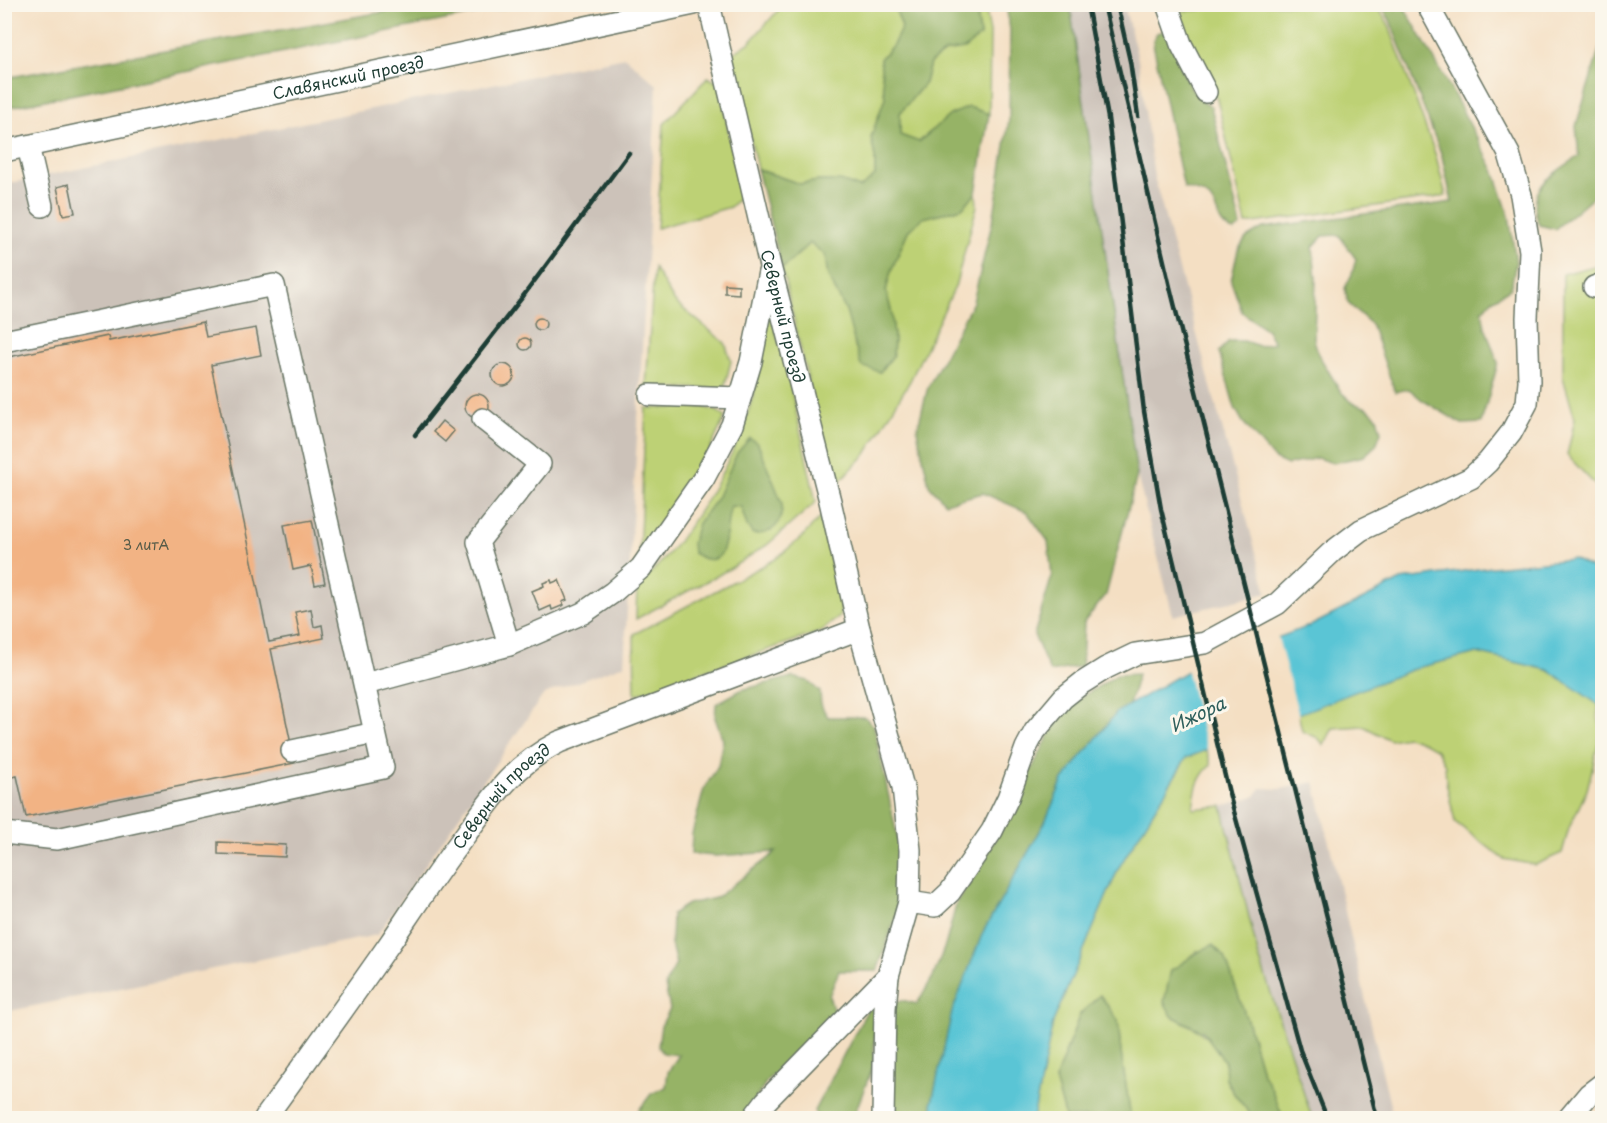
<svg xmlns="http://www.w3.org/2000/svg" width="1607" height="1123" font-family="'Playpen Sans',sans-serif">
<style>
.industrial{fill:#ccc2b9}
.green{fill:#bdd174;stroke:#6e8754;stroke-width:1.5}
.forest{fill:#96b366;stroke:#5a784d;stroke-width:1.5}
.water{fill:#5ac5d5;stroke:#3c8184;stroke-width:1.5}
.pier{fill:#f4dfc3}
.building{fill:#f2b384}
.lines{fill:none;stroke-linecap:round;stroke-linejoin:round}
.minor-casing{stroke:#6a7666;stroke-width:24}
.minor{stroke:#fff;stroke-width:21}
.rail{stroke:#1f3d34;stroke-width:4.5}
.labels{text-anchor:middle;stroke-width:6;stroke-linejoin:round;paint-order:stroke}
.number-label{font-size:14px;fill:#545a48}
.street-label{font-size:16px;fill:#1f3d34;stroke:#fbf7ec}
.water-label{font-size:18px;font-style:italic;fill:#2e5f5c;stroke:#fbf7ec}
</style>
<rect width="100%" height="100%" fill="#fbf7ec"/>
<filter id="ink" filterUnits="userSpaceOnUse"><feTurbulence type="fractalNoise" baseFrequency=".0167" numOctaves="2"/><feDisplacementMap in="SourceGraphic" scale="12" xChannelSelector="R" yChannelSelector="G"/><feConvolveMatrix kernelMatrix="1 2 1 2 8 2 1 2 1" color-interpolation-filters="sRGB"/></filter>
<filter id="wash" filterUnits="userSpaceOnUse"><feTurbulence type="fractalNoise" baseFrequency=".008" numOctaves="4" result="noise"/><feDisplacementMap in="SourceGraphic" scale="24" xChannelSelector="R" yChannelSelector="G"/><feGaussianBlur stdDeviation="1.35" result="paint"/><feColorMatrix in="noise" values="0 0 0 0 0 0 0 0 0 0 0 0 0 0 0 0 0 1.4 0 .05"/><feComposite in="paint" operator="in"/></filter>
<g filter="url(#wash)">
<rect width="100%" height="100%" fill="#f4dfc3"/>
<!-- industrial -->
<path class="industrial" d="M1070,5H1124L1138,59L1154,177L1267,593L1173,616L1137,475Z
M625,57L657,85L624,665L544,694L377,935L5,1012V184Z
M1315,782L1393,1118H1312L1258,954L1222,806L1254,797L1261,788L1281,789Z"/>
<!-- green -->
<path class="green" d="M1200,4L1376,5L1388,23L1436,156L1446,196L1246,224L1217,99L1177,11L1200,10Z
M783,5H894L902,27L893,45L880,59L885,98L871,137L875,157V176L860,188L840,181H819L800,184L757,169L732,54L749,43Z
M976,5H985L990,32L989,114L969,107L934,128L919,142L900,135V113L925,83L930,63L945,52L964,48L980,36Z
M708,77L720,84L740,197L730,207L657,228L664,124Z
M976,193L977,206L955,287L910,381L866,454L833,488L782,269L811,243L825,255L828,276L846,311L852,328L855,348L880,372L893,356L894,336L891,310L886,291L891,271L908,231L923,218L962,208Z
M1602,264V492L1567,455L1575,419L1563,377V274Z
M654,268L675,302L725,343L731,361L724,389L646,387Z
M766,318H772L786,366L816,502L767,545L731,568L636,619L637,585C683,548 732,465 749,409C759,379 762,349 766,318Z
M703,407L717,411L725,417L707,456L639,556L646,408Z
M821,517L841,606L840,616L820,632L635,695L634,634L774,560L801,538Z
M1477,653L1548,670L1599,703L1597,716L1602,729L1587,790L1569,828L1562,853L1535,865L1504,859L1455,822L1446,782L1445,765L1437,750L1423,742L1407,737L1390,740L1363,726L1333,728L1324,745L1318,738L1302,731L1298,713L1416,668Z
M1207,750L1211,765C1197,777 1195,791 1193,809L1222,806L1258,954L1312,1118H1283L1271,1088L1262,1072L1248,1023L1241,1007L1197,950L1186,962L1172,970V1016C1195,1028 1213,1036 1224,1061C1227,1066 1225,1074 1226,1079C1231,1095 1245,1104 1252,1118H1131L1121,1053L1118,1020L1080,1014L1055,1080L1066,1118H1033L1053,1022L1119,867L1186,758Z"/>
<!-- forest -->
<path class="forest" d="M423,5H520L5,108V78Z
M894,5H976L980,36L964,49L945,52L930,63L925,83L900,113V135L919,142L950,115L969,107L989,114L976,193L962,208L923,218L908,231L891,271L886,291L891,310L894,336L893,356L880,372L861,366L846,311L828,276L825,255L810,243L782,269L757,169L800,184L819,181H840L860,188L875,176V157L871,137L885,98L880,59L893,45L902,27Z
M1006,5H1070L1137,475L1106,595L1084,622L1082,666L1050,672L1034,635L1052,576L1048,541L1027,512L983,493L945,503L929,485L917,430L928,387L973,302L994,215L1009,120L1010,30Z
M1381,5H1403L1446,80L1494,170L1509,216L1516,262L1511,288L1492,300L1482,311L1485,327L1498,363L1481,423L1462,424L1422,400L1409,389L1395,392L1371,324L1348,303L1345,288L1352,274L1356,259L1339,235L1323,236L1313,247L1316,278L1314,339L1318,354L1341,392L1353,403L1367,408L1377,417L1381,432L1376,445L1364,456L1333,463L1317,458L1288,465L1274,459L1243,422L1235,408L1219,352L1229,341H1244L1259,346L1274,343L1267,330L1242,312L1231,281L1238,250L1246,238L1263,228L1452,202L1442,156L1390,20Z
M1164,31L1170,36C1180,62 1185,92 1211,107L1241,226L1234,231C1214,225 1221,208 1207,196C1201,191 1192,190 1184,188L1154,48L1153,41L1157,33Z
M1602,41V189L1555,229L1539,225C1525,186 1552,176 1579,156L1576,126Z
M750,438L758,444L782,503C783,523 774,535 753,534L747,526L741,507L731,506C723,526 733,578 693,553L692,543L698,523L717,498L737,453Z
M1138,674L1129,705L1117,712L1063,780L1044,824L983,932L952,1013L932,1102L933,1118H891L892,1003L902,1000L917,1004L933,977L946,943L957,901L979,870L1053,728L1075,701L1117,675Z
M792,677L808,681L820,692L821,706L828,717H865L874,726L900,850L899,908L877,971H839L829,996L834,1012L833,1027L801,1056L768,1079L750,1108L741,1118H633L651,1094L666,1087L668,1072L679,1055L663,1053L658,1046L661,1026L670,1009L665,985L676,964L671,944L672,914L688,904L716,898L776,852L715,856L691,854L692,834L704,789L718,766L723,740L715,718L716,704L741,690Z
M1213,945L1225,957L1248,1023L1262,1072L1271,1088L1283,1118H1252L1248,1111L1235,1095L1226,1079L1225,1062L1204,1032L1172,1016L1164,1002L1171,970C1188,961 1195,951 1213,945Z
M1100,995L1118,1020L1121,1053L1131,1118H1066L1055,1080L1080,1014Z
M870,1005L877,1007L873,1066L853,1118H818L814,1111Z"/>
<!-- water -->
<path class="water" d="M1573,559L1602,573V707L1548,670L1477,653L1416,668L1186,758L1119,867L1053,1022L1033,1118H933L932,1102L952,1012L983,932L1044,824L1063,780L1117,712L1187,671L1312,625L1401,580L1492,567Z"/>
<!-- pier -->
<path class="pier" d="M1277,634L1299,716L1208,753L1186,668Z"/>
<g id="blocks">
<!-- building -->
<path class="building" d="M69,184L75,213L63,215L57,187Z
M725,284L739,285V294L725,293Z
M534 324a6 6 0 1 1 12 0a6 6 0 1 1-12 0Z
M203,322L206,337L256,328L261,355L211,365L269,642L300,636L295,612L311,609L314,627L322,625L324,638L271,649L295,763L26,817L17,776L4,779V358L108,336L109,341Z
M519 344a6 6 0 1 1 12 0a6 6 0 1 1-12 0Z
M492 375a11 11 0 1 1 22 0a11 11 0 1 1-22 0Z
M465 406a12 12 0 1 1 24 0a12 12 0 1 1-24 0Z
M442,421L454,431L445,442L433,432Z
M312,520L325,583L315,585L311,566L293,570L284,525Z
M551,580L552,583L559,580L567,600L562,602L564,605L552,610L551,606L540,611L532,591L544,586L543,583Z
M4,793L9,809L4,810Z
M218,842L286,845L285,857L218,854Z"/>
</g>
</g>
<g filter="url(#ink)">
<use href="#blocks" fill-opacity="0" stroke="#6a7666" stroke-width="1.5"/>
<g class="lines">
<!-- minor casing -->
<g class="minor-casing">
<g id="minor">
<path id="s1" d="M709,4L770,266L830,501L859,629L903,787L910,850L909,902L888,976L885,1008L883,1118"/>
<path d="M1167,4L1181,44L1206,92"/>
<path d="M28,146L42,206"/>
<path id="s2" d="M4,151L694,4"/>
<path d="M1594,287L1602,284"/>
<path d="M4,341L274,285L383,768L57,839L4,833"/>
<path d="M650,395L740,398"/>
<path d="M483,419L540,464L478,542L509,645"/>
<path d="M365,684L509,645L583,613L612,593L641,568L704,478L732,425L751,362L769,272"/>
<path d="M292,751L375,733"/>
<path d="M909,902L935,906L950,892L992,831L1008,798L1026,748L1035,731L1063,698L1082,683L1106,668L1135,654L1205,643L1277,604L1332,552L1361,530L1471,478L1488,462L1511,433L1527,403L1529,381L1527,318L1530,251L1521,195L1509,154L1427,4"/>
<path id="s3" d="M265,1118C307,1060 349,1002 390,943C415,906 439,869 466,834C494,795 515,764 559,742L859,629"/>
<path d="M753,1118L766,1101L888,976"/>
<path d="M1569,1118L1589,1094L1602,1084"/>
</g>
</g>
<!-- minor -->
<use href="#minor" class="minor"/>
<!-- rail -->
<path class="rail" d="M1087,4L1108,118L1144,411L1161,509L1230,797L1300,1050L1327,1118
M1104,4L1170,287L1377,1118
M1117,4L1130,61L1138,116
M415,435L524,295L629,153"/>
</g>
</g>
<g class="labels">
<!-- number labels -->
<g class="number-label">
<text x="146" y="550">3 литА</text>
</g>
<!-- street labels -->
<g class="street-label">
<text dy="6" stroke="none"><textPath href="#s2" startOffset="352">Славянский проезд</textPath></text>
<text dy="6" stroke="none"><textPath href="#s1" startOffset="321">Северный проезд</textPath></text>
<text dy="6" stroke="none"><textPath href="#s3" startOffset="400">Северный проезд</textPath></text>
</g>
<!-- water labels -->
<g class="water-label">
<text transform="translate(1198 715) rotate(-25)" y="6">Ижора</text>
</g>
</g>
<!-- margin -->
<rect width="1607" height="1123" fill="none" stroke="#fbf7ec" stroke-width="24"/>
</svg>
